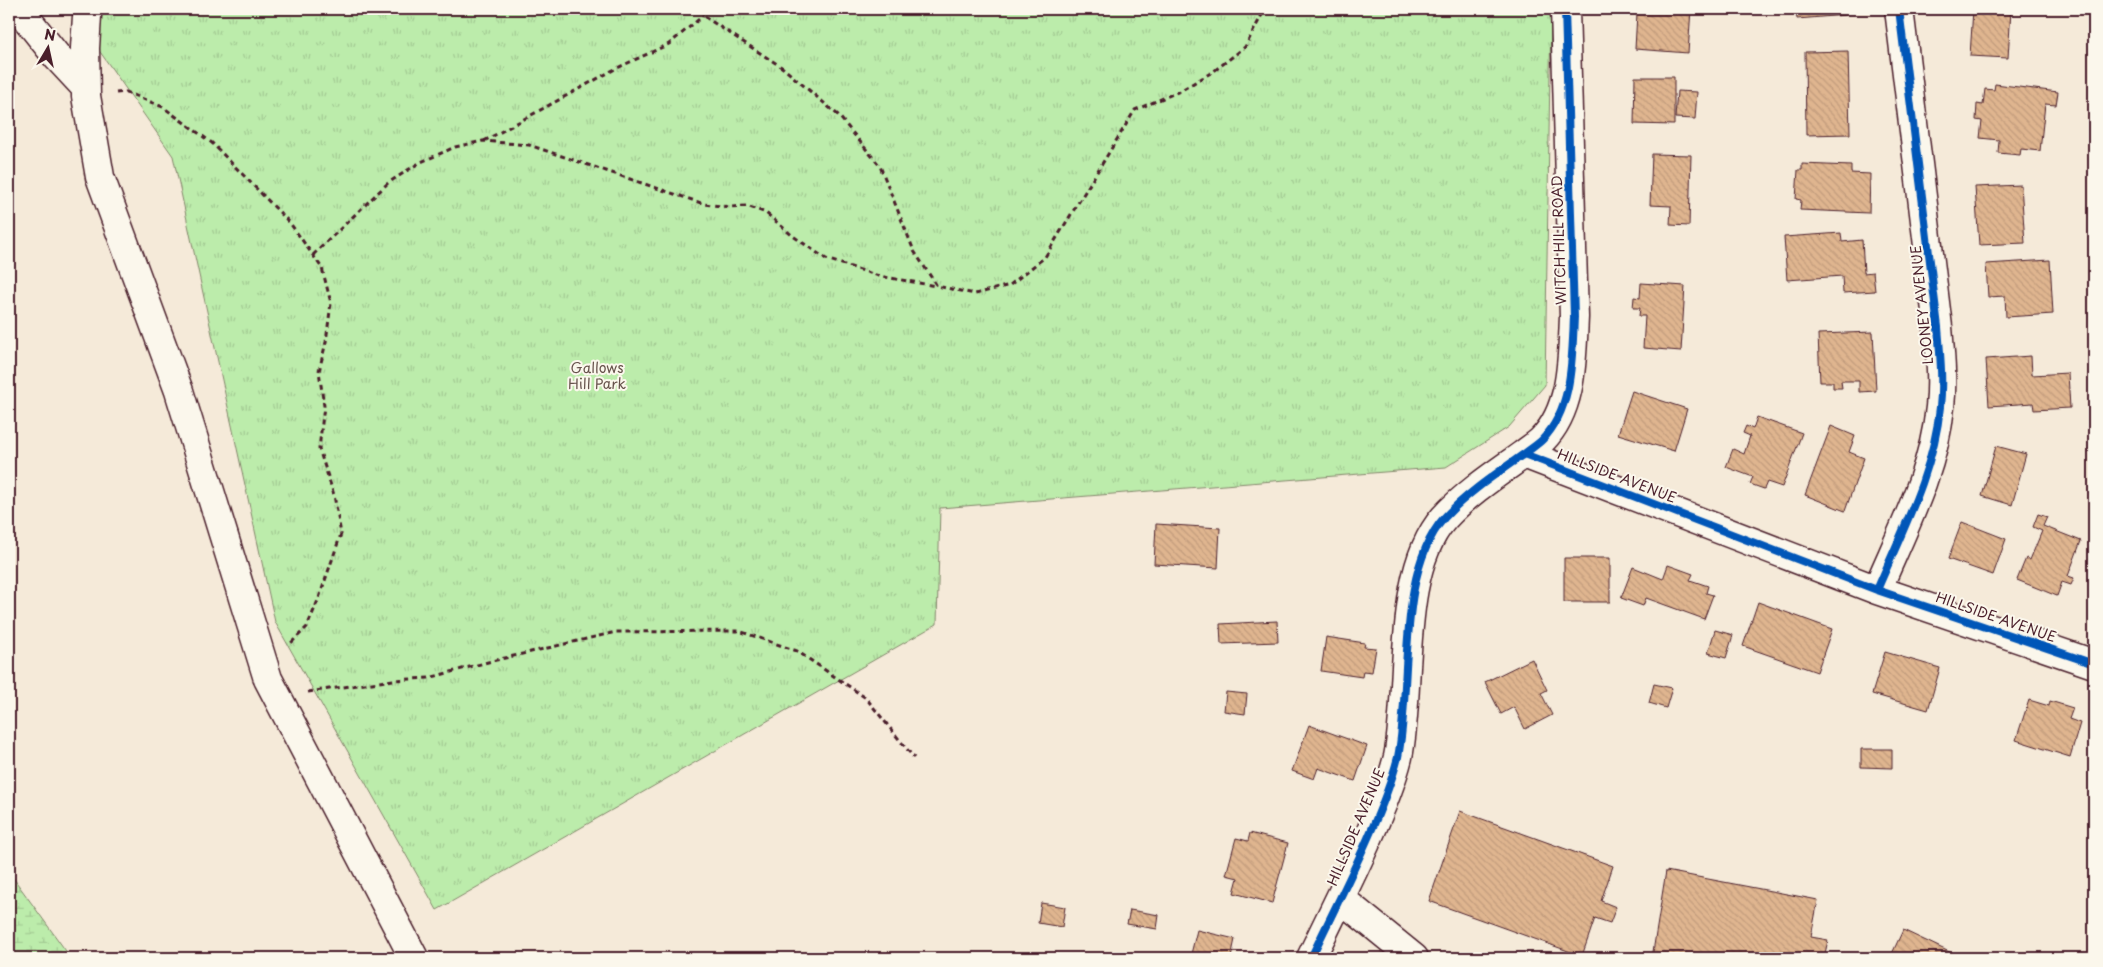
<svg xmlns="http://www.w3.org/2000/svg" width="2103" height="967" font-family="'Playpen Sans',sans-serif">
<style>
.wetland{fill:url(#wetland-marsh);stroke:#83866b}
.park{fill:url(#park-tufts);stroke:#83866b}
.building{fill:url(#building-back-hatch);stroke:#4a1f2b}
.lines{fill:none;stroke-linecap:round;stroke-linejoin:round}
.minor-casing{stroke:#4a1f2b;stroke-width:31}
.path{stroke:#4a1f2b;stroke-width:3;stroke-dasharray:5 4;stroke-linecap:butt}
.minor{stroke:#fbf7ec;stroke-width:28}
.cycleway-casing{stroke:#fbf7ec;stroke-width:11}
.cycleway{stroke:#0057b8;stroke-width:8}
.labels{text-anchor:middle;stroke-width:4;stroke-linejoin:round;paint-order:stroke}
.street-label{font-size:14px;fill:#4a1f2b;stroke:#fbf7ec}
.park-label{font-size:14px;fill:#66524b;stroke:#fbf7ec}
</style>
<defs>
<pattern id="wetland-marsh" width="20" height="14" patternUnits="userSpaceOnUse" patternTransform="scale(1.25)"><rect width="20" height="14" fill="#bcecab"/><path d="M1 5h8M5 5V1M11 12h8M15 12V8" fill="none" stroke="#a3ca93"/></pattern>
<pattern id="park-tufts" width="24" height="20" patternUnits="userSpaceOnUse" patternTransform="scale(1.25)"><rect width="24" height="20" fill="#bcecab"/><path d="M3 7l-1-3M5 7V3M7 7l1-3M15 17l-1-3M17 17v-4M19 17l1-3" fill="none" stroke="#a3ca93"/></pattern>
<pattern id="building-back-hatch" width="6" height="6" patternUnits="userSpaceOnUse" patternTransform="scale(1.25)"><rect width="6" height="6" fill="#dfb58f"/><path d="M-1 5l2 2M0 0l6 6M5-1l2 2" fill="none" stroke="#c19b7c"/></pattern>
</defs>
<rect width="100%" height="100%" fill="#f5ead9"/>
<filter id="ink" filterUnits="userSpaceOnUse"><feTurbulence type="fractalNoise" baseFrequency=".02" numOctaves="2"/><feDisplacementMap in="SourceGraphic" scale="10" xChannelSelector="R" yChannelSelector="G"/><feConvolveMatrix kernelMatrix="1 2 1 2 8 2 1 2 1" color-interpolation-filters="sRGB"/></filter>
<g filter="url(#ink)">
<!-- wetland -->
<path class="wetland" d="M9,872L71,958H9Z"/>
<!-- park -->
<path class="park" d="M70,9H1551L1545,385L1509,427L1446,467L940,508L937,624L437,910L275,622L173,156Z"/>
<!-- building -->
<path class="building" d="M1644,9H1691L1688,53L1635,49L1637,13H1644Z
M1796,9H1846V15L1797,19Z
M1973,9H2011L2008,58L1970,56Z
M1848,51L1850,134L1806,135L1805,52Z
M1635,77H1674V125L1634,124Z
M1995,84L2058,92L2056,105L2045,104L2040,151L2021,149L2020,155L1998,153L1999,140L1980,138L1982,121L1976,120L1977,104L1983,105L1985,89L1994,90Z
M1677,91L1697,92L1695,119L1675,118Z
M1652,154L1691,155L1689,226L1670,225L1671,206L1650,205Z
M1802,164L1851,166V173L1870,174L1869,213L1800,210L1801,200L1796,199L1798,170H1802Z
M2021,185L2025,243L1979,245L1975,187Z
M1841,233L1842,242L1862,240L1864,273L1873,272L1875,291L1843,293L1842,276L1787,280L1784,237Z
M2050,260L2053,314L2006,317L2005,296L1988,297L1986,264Z
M1641,283L1685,286L1681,351L1643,348L1645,316H1639L1640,308H1633L1634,297L1640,298Z
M1873,332L1876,391L1859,392V381H1841L1842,388H1833V382H1820L1818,334Z
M2031,356L2032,375L2068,373L2070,408L2034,410L2033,403L1989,406L1986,359Z
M1632,391L1687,409L1674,451L1618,434Z
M1757,417L1802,433L1782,487L1767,482L1764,489L1750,484L1753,477L1726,467L1733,449L1744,454L1750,436L1743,433L1746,426L1753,429Z
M1831,426L1855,436L1849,452L1864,458L1845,511L1805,495Z
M1996,446L2026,454L2012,505L1982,496Z
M2038,514L2047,517L2043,526L2081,541L2068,576L2074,578L2071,585L2062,582L2057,596L2017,580L2026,558L2030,560L2042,531L2033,527Z
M1962,522L2006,539L1993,575L1948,559Z
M1156,524L1220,528L1218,568L1154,564Z
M1564,558H1610V602H1564Z
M1668,565L1693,574L1690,580L1708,586L1706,593L1713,595L1704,619L1646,598L1643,606L1621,598L1633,567L1663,579Z
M1758,602L1832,629L1817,672L1743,646Z
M1277,621L1278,642L1221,644L1220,624Z
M1715,630L1733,635L1726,658L1708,653Z
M1326,637L1365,643L1364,647L1376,648L1372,672L1363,671L1362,677L1321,671Z
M1885,652L1940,668L1928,710L1872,694Z
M1532,659L1547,690L1541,693L1552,715L1525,729L1514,707L1501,714L1485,682Z
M1654,684L1672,688L1666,708L1649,703Z
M1226,692L1247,694L1245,714L1224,711Z
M2029,700L2049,706L2050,701L2073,708L2069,719L2080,723L2070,757L2016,740Z
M1309,725L1367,746L1355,781L1318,768L1314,779L1292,771Z
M1861,749H1892V768L1861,767Z
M1460,811L1613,866L1601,901L1616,907L1610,923L1595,918L1582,956L1429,901Z
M1250,833L1288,843L1272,903L1234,893L1238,878L1226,875L1236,838L1248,841Z
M1666,871L1818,900L1811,937L1828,940L1824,958H1652Z
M1041,903L1065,907L1062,927L1038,923Z
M1130,910L1159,915L1157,929L1127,924Z
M1197,930L1235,939L1231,958H1190Z
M1903,930L1962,958H1890Z"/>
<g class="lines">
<!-- minor casing -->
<g class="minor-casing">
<path id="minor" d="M19,9L58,58L85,87
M87,16L85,48L86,96L100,177L179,391L268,679L414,958
M1524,454C1530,449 1537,445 1542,440C1573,409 1572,358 1574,317L1565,9
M1877,590C1902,531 1934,471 1940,407C1943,380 1940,353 1938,327L1899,9
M1340,898L1414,958
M1311,958C1330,918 1350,879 1368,838C1380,811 1391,785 1398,757C1412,688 1396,573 1444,518C1467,493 1496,474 1524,454L1877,590L2094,664"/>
</g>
<!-- path -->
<path class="path" d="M699,9L708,19L783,68L838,115L880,166L914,251L937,286L975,294L1010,285L1045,257L1135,110L1180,91L1214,71L1245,47L1265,9
M116,93L126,92L163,107L212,143L290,223L322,268L331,303L326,342L319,371L324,406L319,449L334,495L341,534L319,598L307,627L289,645
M484,141L615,69L669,44L704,15
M313,255L388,183L419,163L455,147L483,141L529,145L704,204L730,207L747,206L766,213L793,236L826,259L879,276L936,286
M308,692L393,680L429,678L488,662L616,632L739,631L797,651L866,698L914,758"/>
<!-- minor -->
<use href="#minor" class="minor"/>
<!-- cycleway casing -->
<g class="cycleway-casing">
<path id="cycleway" d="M1524,454C1530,449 1537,445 1542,440C1573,409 1572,358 1574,317L1565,9
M1877,590C1902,531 1934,471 1940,407C1943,380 1940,353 1938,327L1899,9
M1311,958C1330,918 1350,879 1368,838C1380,811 1391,785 1398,757C1412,688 1396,573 1444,518C1467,493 1496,474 1524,454L1877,590L2094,664"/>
</g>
<!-- cycleway -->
<use href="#cycleway" class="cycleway"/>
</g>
</g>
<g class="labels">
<!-- street labels -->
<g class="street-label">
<text transform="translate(1559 240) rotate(-92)" y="5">WITCH HILL ROAD</text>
<text transform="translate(1922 305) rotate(-96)" y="5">LOONEY AVENUE</text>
<text transform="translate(1617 476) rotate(21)" y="5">HILLSIDE AVENUE</text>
<text transform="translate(1996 617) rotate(19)" y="5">HILLSIDE AVENUE</text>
<text transform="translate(1356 827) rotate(-67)" y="5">HILLSIDE AVENUE</text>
</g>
<!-- park labels -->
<g class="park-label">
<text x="597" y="373">Gallows<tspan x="597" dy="16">Hill Park</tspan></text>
</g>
</g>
<!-- margin -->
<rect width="2103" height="967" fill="none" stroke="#fbf7ec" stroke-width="30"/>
<rect x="15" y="15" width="2073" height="937" fill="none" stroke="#4a1f2b" stroke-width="2" filter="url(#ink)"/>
<!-- north arrow -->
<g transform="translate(48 48) rotate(9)" stroke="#fbf7ec" stroke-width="4" paint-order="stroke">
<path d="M0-4L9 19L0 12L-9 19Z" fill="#4a1f2b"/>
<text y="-8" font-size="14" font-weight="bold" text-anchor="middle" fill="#4a1f2b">N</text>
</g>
</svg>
